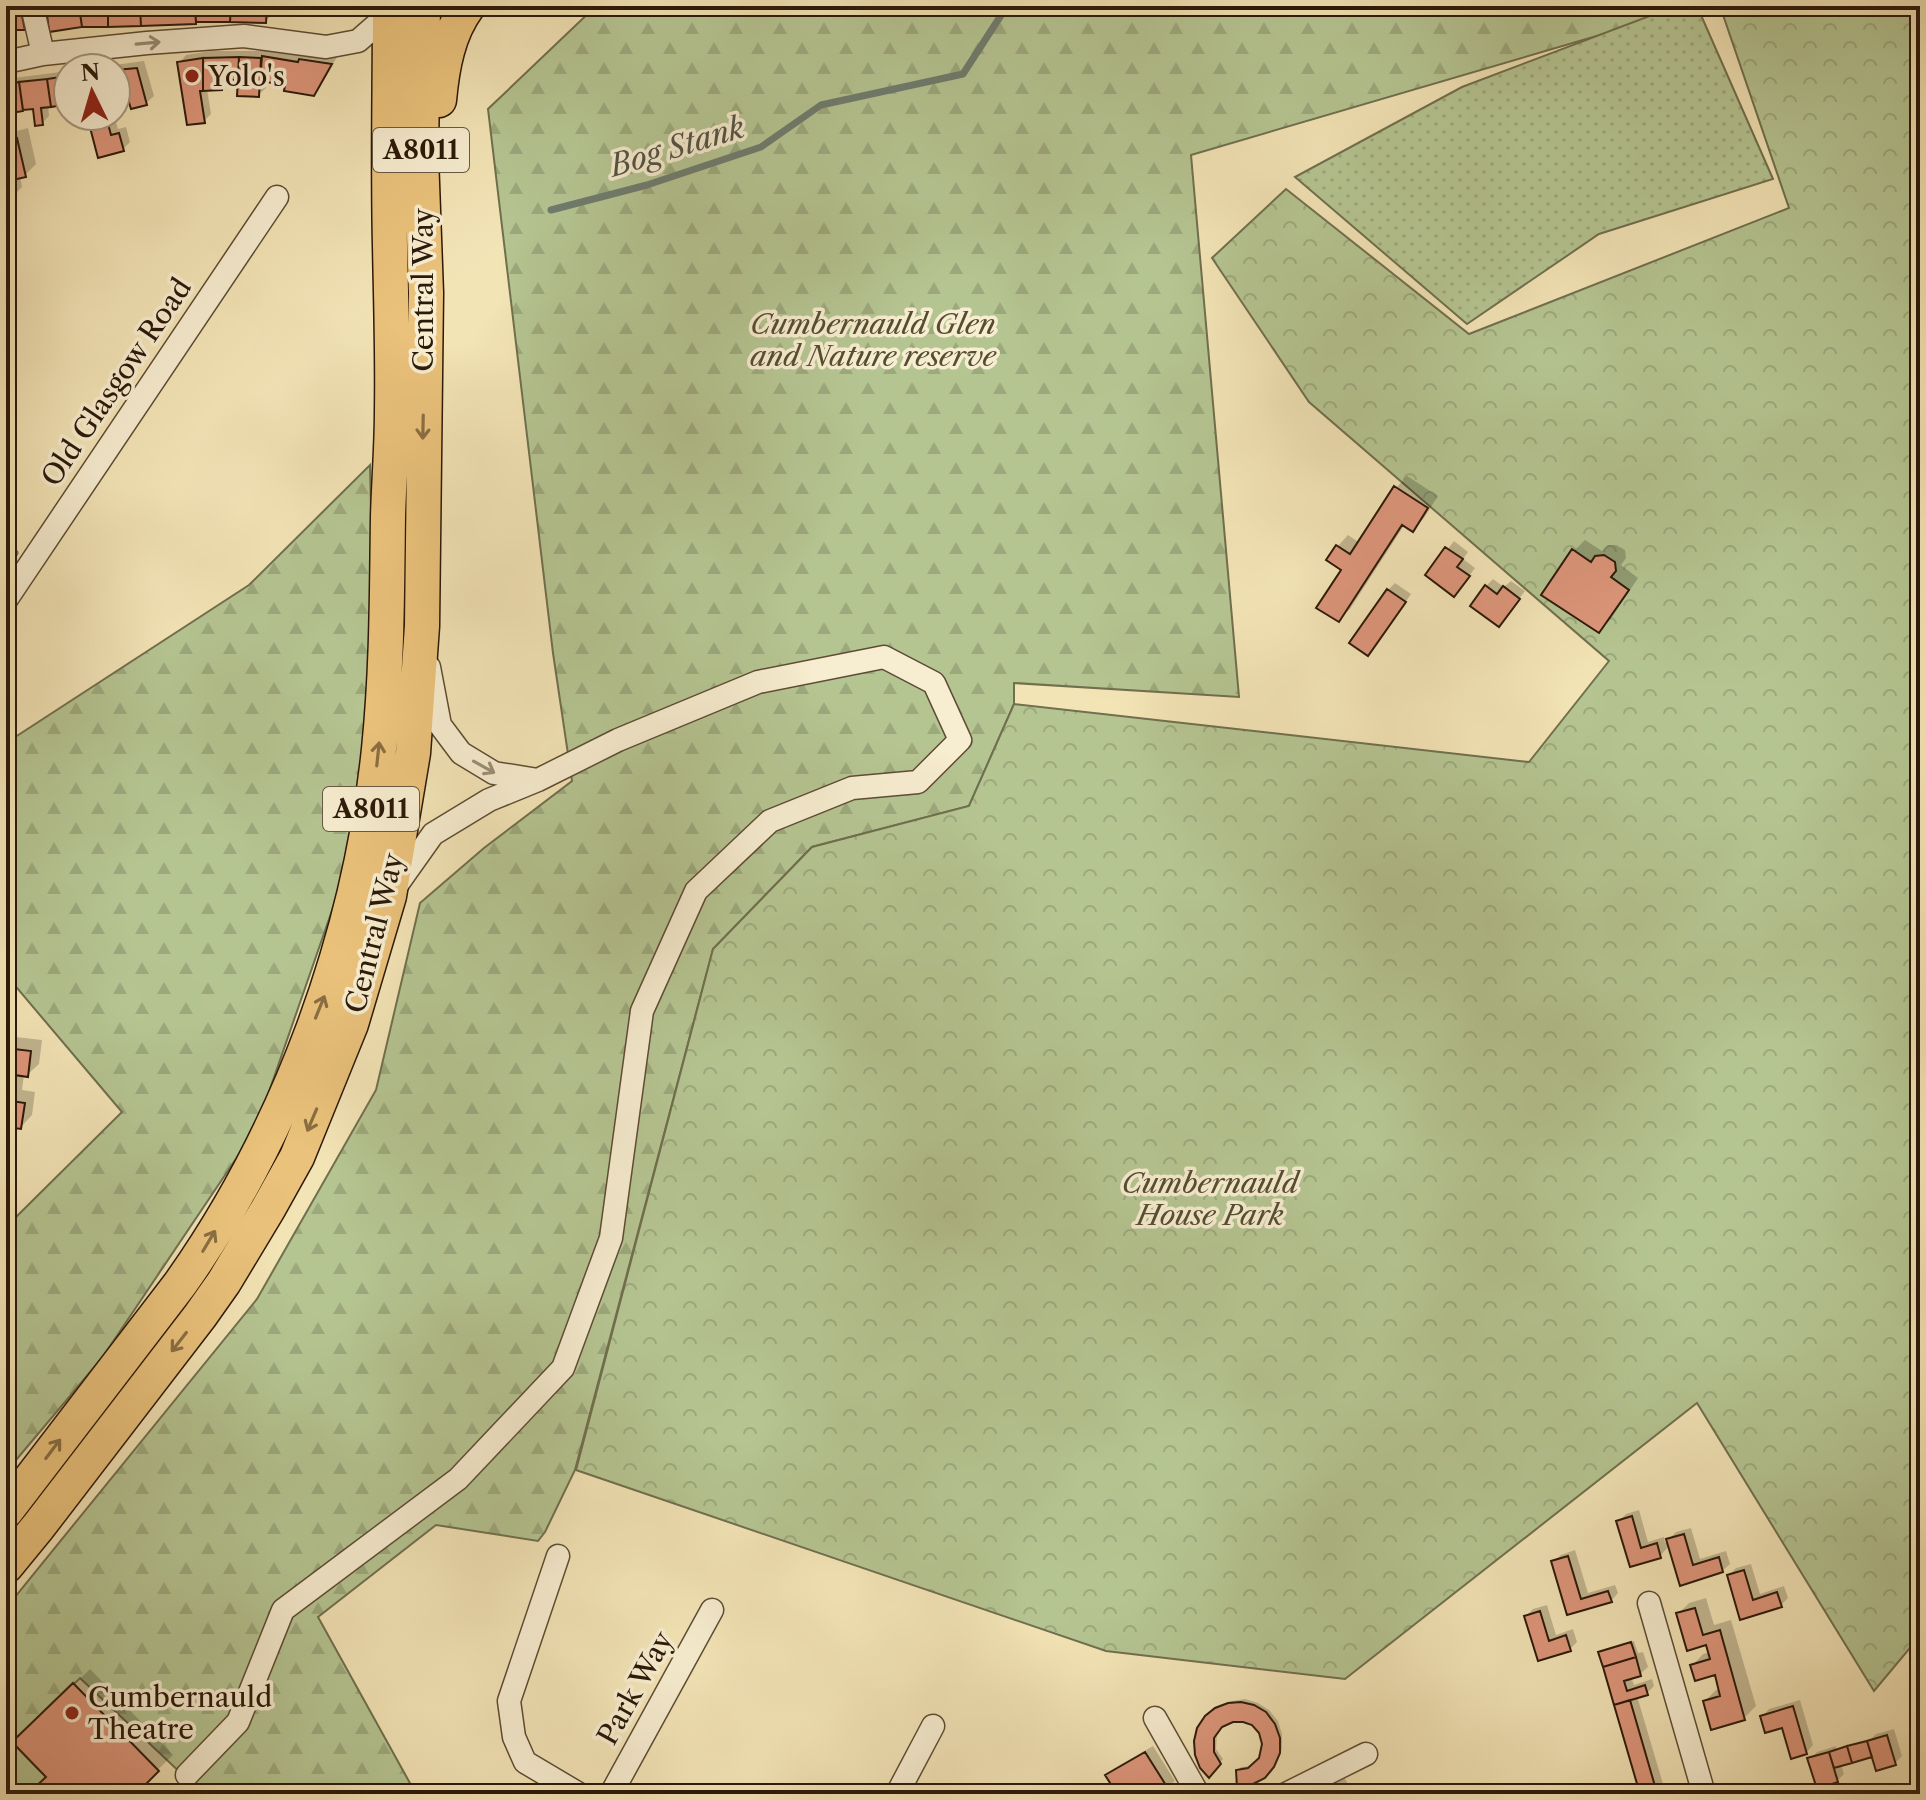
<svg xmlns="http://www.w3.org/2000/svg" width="1926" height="1800" font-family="'Libre Caslon Text',serif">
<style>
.forest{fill:url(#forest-firs);stroke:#706f4e;stroke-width:2}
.park{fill:url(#park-crowns);stroke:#706f4e;stroke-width:2}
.garden{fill:url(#garden-dots);stroke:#706f4e;stroke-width:2}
.shadow{fill:#0003}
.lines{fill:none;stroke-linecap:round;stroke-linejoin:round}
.stream{stroke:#6e7c6e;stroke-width:7}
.building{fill:#de967b;stroke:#2b1909;stroke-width:2}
.street-casing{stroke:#5d4c34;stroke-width:25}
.primary-casing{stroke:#2b1909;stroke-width:37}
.street{stroke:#f7edd0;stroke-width:22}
.primary{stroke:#eac27b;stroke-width:34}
.oneway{stroke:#9b8e76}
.oneway2{stroke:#8a6e42}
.poi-dot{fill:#8f2418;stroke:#f7edd0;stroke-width:3}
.labels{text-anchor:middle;stroke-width:7;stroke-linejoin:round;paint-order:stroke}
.shield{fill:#f7edd0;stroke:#685945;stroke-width:2}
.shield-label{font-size:26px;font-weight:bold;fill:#2b1909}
.poi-label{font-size:28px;fill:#2b1909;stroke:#f7edd0;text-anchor:start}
.street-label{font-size:28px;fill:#2b1909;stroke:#f7edd0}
.park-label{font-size:28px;font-style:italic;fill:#544d32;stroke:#f7edd0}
.water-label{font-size:30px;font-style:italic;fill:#525344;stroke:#f7edd0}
</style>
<defs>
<pattern id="forest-firs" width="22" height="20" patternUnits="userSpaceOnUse" patternTransform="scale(2)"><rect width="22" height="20" fill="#b5c592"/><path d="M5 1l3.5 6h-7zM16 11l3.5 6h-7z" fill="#9ca97d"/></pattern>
<pattern id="park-crowns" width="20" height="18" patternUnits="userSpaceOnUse" patternTransform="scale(2)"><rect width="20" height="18" fill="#b5c592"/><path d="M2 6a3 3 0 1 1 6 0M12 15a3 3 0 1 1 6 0" fill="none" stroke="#9ca97d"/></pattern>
<pattern id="garden-dots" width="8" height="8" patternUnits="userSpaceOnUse" patternTransform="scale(2)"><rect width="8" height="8" fill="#b5c592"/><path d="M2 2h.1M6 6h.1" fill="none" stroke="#9ca97d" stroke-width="1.8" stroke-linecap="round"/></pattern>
</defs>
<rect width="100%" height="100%" fill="#f3e4b6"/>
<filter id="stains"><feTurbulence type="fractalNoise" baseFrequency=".0025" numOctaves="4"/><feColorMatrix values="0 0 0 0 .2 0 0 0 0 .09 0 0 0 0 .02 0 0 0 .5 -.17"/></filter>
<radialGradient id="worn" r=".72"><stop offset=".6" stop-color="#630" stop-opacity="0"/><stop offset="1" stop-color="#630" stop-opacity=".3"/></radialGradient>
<!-- forest -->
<path class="forest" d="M596,6H1699L1191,155L1239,697L1014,683V704L969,806L812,847L713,949L575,1470L545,1532L538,1541L436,1525L318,1617L416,1794H203L80,1678L12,1742L46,1777L28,1794H6V1608L257,1299L376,1090L420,903L484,848L572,781L553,653L488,109Z
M370,465L375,687L344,876L256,1129L102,1358L6,1472V1227L122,1112L6,975V743L249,585Z"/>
<!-- park -->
<path class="park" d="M1720,6H1920V1636L1874,1691L1697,1403L1345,1679L1106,1651L576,1470L713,949L812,847L969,806L1014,704L1529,762L1609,661L1309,402L1212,258L1286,189L1469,334L1789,208Z"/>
<!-- garden -->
<path class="garden" d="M1676,6H1697L1773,179L1599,234L1467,324L1295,177L1462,87Z"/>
<!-- shadow -->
<path class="shadow" d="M48,6H273V14L265,21L197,20L195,22Z
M271,50L305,55L308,52L337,57L320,86L313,93L288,83L266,80V88L258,95L240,78H228V81L221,88L207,89L211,114L204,121L179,63L186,55L211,51H269Z
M144,61L154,96L146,103L127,87L116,88V68H92Z
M68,71V113L65,103L48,105L49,116L42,123L34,107L6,111V79Z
M89,116H114L118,129L126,127L130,142L123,149Z
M6,120L9,133L28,128L36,164L25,175L20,176L22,187L11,198L6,199Z
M1407,476L1438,496L1424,518L1413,529L1405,524L1350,609L1338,620L1344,570L1337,547L1348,535L1360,543L1396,488Z
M1585,540L1602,551L1608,545H1616L1625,550L1626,558L1621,565L1638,578L1610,620L1598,631L1574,551Z
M1454,541L1468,552L1463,559L1475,568L1461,587L1428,575Z
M1493,579L1504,587L1511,581L1525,591L1499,625L1486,586Z
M1395,583L1411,594L1374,647L1388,590Z
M7,1036L42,1040L39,1064L27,1075L24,1074L22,1090L35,1092L32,1115L21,1127L6,1125Z
M1639,1510L1648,1542L1664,1537L1665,1543L1676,1532L1691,1528L1700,1559L1726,1551L1730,1564L1722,1571L1682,1583L1670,1545L1660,1556L1631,1564L1618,1522L1626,1514Z
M1575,1550L1588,1593L1615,1585L1618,1593L1611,1601L1569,1613L1553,1562L1561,1555Z
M1751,1564L1760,1594L1784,1586L1788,1598L1781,1605L1741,1617L1729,1575L1736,1568Z
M1706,1598L1714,1625L1731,1620L1756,1706L1744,1718L1712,1727L1705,1701L1716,1690L1721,1689L1716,1673L1692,1666L1703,1654L1710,1652L1707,1643L1678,1614L1689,1603Z
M1547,1605L1556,1635L1573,1629L1577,1642L1570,1649L1539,1659L1526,1616L1533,1609Z
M1634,1641L1638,1653L1643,1652L1648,1667L1640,1674L1631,1677L1634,1685L1652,1679L1654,1686L1647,1693L1637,1696L1666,1794H1642L1600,1653L1603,1650Z
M90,1669L173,1755L133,1794H31L49,1777L15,1742Z
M1245,1699L1258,1703L1269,1710L1278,1721L1282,1734V1749L1277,1762L1263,1777L1238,1770L1241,1767L1253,1766L1261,1759L1264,1744L1261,1732L1253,1724L1232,1720L1223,1724L1217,1733L1216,1749L1223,1759L1209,1775L1206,1718L1220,1705L1232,1701Z
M1800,1700L1813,1745L1806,1753L1784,1725L1762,1717L1769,1709Z
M1894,1729L1902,1756L1895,1763L1873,1754L1841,1764L1844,1774L1837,1781L1810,1759L1817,1752L1836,1746V1749L1872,1738L1876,1734Z
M1153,1746L1175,1781L1157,1794H1119L1108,1775L1115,1768Z
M1342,1773L1353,1794H1302Z
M1884,1788L1886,1794H1862Z"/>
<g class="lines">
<!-- stream -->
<path class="stream" d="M551,210L647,185L761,147L821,105L963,74L1007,6
M6,566L15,553"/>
</g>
<!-- building -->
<path class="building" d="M6,6H20L25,30H6Z
M46,6H79L82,27L49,32Z
M79,6H108V27H82Z
M108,6H140L141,26L108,27Z
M140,6H195L196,24L141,26Z
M195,6H231L230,22H196Z
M231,6H267L266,23L230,22Z
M262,56L298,62L299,59L332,64L314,96L284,91L285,85L260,81Z
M239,57L238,80H222V90L203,91V58Z
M239,57L261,58L259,97L237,96Z
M203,58V91H200L205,123L187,125L177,62Z
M137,68L147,105L131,109L125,89L116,90V70Z
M68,76V115H64L63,105L51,107L47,79Z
M47,79L51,107L41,108L43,125L35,126L33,109L23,110L19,82Z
M19,82L23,111L6,114V84Z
M87,116H106L111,135L119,133L124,151L98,158Z
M17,138L26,177L8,181L12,200L6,201V141Z
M1394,486L1428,508L1413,532L1402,525L1339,622L1316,608L1341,570L1326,560L1336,545L1350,554Z
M1445,547L1463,559L1457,567L1470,576L1454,597L1425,575Z
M1572,549L1591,562L1595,556L1604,555L1615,562L1616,571L1611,577L1629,590L1599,633L1541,595Z
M1485,585L1497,594L1503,586L1520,599L1499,627L1470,606Z
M1387,589L1406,602L1368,656L1349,643Z
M6,1048L31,1051L28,1077L14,1075L11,1101L25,1103L21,1129L6,1127Z
M1632,1516L1641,1548L1657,1543L1661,1558L1630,1567L1616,1521Z
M1684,1534L1693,1565L1719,1557L1723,1572L1680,1586L1666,1539Z
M1568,1556L1581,1599L1608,1591L1612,1602L1567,1615L1551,1561Z
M1744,1570L1753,1600L1777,1592L1782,1607L1740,1620L1727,1575Z
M1695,1608L1703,1635L1720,1630L1745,1720L1711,1730L1703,1701L1720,1696L1715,1675L1695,1681L1690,1665L1710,1659L1706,1645L1687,1651L1676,1613Z
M1540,1611L1549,1641L1566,1635L1571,1651L1538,1661L1524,1616Z
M1631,1642L1636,1657L1603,1667L1598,1652Z
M1636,1657L1641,1676L1624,1681L1627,1691L1645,1685L1648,1695L1614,1705L1603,1667Z
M73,1683L159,1771L136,1794H28L46,1777L12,1742Z
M1630,1700L1657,1793L1640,1794L1614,1705Z
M1241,1702L1254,1705L1266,1712L1275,1724L1280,1738V1753L1274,1767L1265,1778L1251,1785L1237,1788L1236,1770L1248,1768L1259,1758L1262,1744L1259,1733L1252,1725L1243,1722H1233L1222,1727L1214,1738V1752L1221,1764L1209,1778L1200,1768L1195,1755L1194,1741L1197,1728L1205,1716L1215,1708L1228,1703Z
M1793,1706L1807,1754L1791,1759L1782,1728L1765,1733L1760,1716Z
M1887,1735L1896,1765L1876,1771L1867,1741Z
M1867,1741L1872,1757L1852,1763L1847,1746Z
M1847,1746L1852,1763L1834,1768L1829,1752Z
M1145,1752L1169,1790L1161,1794H1117L1105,1775Z
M1829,1752L1838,1782L1817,1789L1807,1758Z"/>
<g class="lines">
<!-- street casing -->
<g class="street-casing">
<path id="street" d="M32,6L43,54
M6,62L43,54L147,43L244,36L326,47L358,41L390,13
M6,600L277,197
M429,667L440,725L461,753L494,773L538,780
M558,1556L509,1701L514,1737L525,1762L579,1794
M1649,1603L1704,1794
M1155,1718L1198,1794
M187,1775L238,1722L283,1610L458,1479L563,1368L611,1238L642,1011L696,891L770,821L852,788L918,782L960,740L934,683L884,657L758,682L618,740L538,780L489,800L433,834L394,889
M611,1794L712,1610
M897,1794L933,1726
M1286,1794L1366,1754"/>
</g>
<!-- primary casing -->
<g class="primary-casing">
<path id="primary" d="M439,100C442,67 448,33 468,6
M6,1511L180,1284C289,1130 360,936 379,749C387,672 387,594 388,517C389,481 392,446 392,411C393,355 391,300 390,245C388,165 390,86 390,6
M6,1566L38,1527L200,1316L224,1282L268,1209L297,1157L351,1024L389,896L413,753L422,626L426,293L421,156L423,6"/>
</g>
<!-- street -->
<use href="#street" class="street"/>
<!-- primary -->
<use href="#primary" class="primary"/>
</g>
<!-- one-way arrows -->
<defs><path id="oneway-shaft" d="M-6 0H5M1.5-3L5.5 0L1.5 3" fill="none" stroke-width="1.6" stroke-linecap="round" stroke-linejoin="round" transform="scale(2)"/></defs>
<g class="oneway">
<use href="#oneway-shaft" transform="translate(148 43) rotate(-5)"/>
<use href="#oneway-shaft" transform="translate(484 767) rotate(29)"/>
</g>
<g class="oneway2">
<use href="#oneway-shaft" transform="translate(423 427) rotate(91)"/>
<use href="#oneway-shaft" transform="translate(378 754) rotate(-84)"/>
<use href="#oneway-shaft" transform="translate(320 1007) rotate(-68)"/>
<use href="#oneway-shaft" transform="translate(312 1120) rotate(113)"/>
<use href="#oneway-shaft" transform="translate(209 1241) rotate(-59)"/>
<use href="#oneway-shaft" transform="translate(179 1342) rotate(128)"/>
<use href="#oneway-shaft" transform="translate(53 1449) rotate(-53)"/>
</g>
<!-- markers -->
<g class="poi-dot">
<circle cx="192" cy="76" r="8"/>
<circle cx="72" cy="1713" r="8"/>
</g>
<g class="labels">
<!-- shield labels -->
<g class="shield">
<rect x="373" y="128" width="96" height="44" rx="6"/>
<rect x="323" y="787" width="96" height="44" rx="6"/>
</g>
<g class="shield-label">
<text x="421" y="159">A8011</text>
<text x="371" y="818">A8011</text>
</g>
<!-- poi labels -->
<g class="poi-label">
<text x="208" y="86">Yolo's</text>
<text x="88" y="1707">Cumbernauld<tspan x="88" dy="32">Theatre</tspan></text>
</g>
<!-- street labels -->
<g class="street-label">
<text transform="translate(423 290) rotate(-90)" y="10">Central Way</text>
<text transform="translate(116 382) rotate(-56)" y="10">Old Glasgow Road</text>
<text transform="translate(374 933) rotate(-76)" y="10">Central Way</text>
<text transform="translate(635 1688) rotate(-61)" y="10">Park Way</text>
</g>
<!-- park labels -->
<g class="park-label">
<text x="873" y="334">Cumbernauld Glen<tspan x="873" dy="32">and Nature reserve</tspan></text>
<text x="1210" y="1193">Cumbernauld<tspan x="1210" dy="32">House Park</tspan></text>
</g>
<!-- water labels -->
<g class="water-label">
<text transform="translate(677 147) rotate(-17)" y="10">Bog Stank</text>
</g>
</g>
<!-- margin -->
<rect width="1926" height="1800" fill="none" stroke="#f3e4b6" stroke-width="32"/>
<rect x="8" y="8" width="1910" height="1784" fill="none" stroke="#2b1909" stroke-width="4"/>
<rect x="16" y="16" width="1894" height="1768" fill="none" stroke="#2b1909" stroke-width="2"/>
<!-- north arrow -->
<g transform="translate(92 92) rotate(355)"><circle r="38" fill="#f7edd0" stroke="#a59880" stroke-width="2"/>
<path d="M0-6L14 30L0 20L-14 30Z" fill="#8f2418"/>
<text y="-12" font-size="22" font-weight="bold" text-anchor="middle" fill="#2b1909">N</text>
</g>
<rect width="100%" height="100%" filter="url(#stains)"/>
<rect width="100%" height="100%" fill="url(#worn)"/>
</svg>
